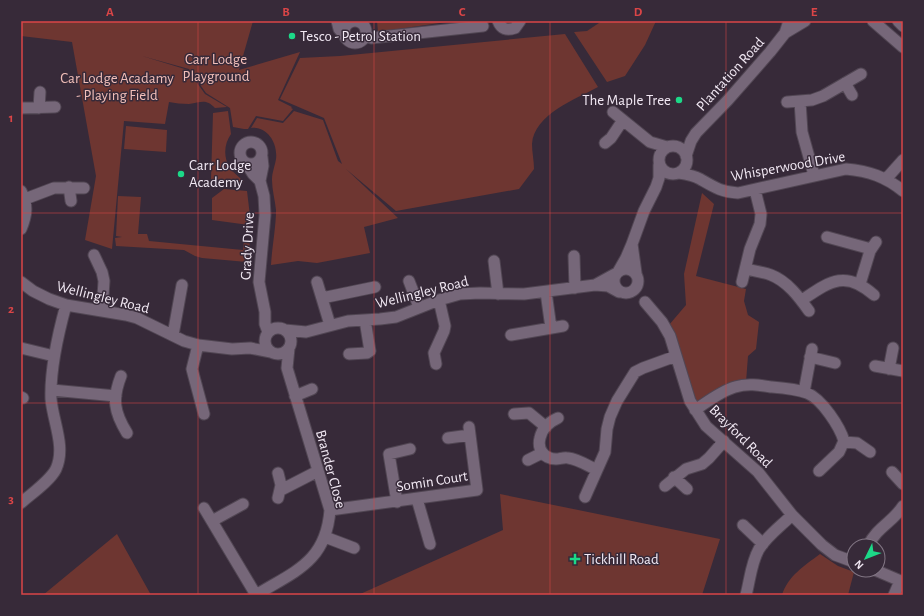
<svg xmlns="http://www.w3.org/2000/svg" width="924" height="616" font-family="'Alegreya Sans',sans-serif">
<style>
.green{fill:#6e3631}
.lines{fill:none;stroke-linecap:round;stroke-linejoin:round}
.minor-casing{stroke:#514653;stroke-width:13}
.minor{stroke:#766779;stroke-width:11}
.grid{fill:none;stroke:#da4547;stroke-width:1;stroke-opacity:0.55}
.poi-dot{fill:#1cd988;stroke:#372a39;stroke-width:1.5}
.labels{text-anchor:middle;stroke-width:3;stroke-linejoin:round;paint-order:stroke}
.poi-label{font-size:15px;fill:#f2e9f4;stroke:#372a39;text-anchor:start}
.park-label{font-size:15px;fill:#f2bfb9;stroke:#372a39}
.street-label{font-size:15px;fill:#f2e9f4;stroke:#372a39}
.neatline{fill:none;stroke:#da4547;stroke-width:1.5}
.grid-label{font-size:13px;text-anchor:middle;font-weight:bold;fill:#da4547}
</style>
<rect width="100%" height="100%" fill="#372a39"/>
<!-- green -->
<path class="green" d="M21,21H253L239,70L300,52L278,100L292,107L291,108L293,109L283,121L256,116L248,129H244L233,127L230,108L206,93L189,69L142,56L188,70L205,94L227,107L215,108C205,98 201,103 189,104C182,104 175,103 169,102L165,124L124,121L112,249L85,240L96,176L72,42L21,36Z
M377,21H453L378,32Z
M602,21H656L645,45L625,76L607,82L574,32L587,31Z
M565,34L598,87C576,99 534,114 532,144C532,152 534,161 534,169L519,189L396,211L346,169L398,218L364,227L370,253L317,263L298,261L271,265C272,247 276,227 276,210C275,200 272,190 272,180C272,172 275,166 276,159C278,143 267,126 251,128L257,118L283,123L294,111L323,120L338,161L342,164L324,118L280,99L300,58L340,56Z
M228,111L231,134C224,144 223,157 230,168C233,173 240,177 244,182L211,179L213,113Z
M126,126L167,130L166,152L124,149Z
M224,189L247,191L250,216L249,225L212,220V198Z
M702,193L714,204L696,276L746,289L744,301L748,315L759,322L756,349L748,356L746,382L696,406L669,325L686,305L684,274Z
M118,196L141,197L138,234H147L149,241L243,250L244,240L250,242L247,262L202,258L195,256L184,250L116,246L115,238L122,237L116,236Z
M500,494L720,539L702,595H358L503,530Z
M117,534L151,595H43Z
M820,554L838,566L854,572L848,595H782C788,576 804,566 820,554Z"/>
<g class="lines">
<!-- minor casing -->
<g class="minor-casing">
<path id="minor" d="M344 32a11 11 0 1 1 22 0a11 11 0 1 1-22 0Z
M337,21L339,29L345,36
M498,21C501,29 507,31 515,28L520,21
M873,21L903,47
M898,21L903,26
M785,33L805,21
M366,36L371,38L483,26
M845,83L852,95
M800,101L802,132L814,175
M787,102L812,100L823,96L861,74
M21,108L55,107
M39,108L40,92
M613,112L650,142L667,147
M240 153a11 11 0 1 1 22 0a11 11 0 1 1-22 0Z
M605,143L611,138L623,120
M659 160a14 14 0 1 1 28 0a14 14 0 1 1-28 0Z
M686,156L691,141L696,133L728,100L770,52L785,33L789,21
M246,163L253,174L260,181L263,166L262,157
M678,173C685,174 693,175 700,179C714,187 721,192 738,193L846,169C869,171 886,177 903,191
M886,179L903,160
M260,181L264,196L265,215L259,282L265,312V324L268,332
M69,187L71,201
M21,191C28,204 27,215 21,229
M25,199L54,188H84
M827,237L871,249
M632,244L644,211L656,187L659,178V165
M94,255L102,272L104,281L102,311
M574,256L575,288
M494,261L498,294
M614 281a12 12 0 1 1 24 0a12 12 0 1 1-24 0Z
M746,269C754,271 763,272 771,275C787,281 799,297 809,311
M618,272L626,258L632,244L636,273
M615,274L595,285L608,286L619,292
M409,281L419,307
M21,282L33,291L49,299L66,305L126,315L137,318L184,341L198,345L232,349L250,348L271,352
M317,282L330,325
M742,282L750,249L760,224L761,214L755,190
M860,284L870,251L876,242
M546,292L551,328
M322,298L375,287
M802,300C829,282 845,269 874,295
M645,302L662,322L670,336L690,401L706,426L758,472L792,515L822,545L835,555L854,562
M265 341a13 13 0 1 1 26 0a13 13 0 1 1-26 0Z
M285,330L306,332L348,321L380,319L396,317L439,300L460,294L480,293L524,294L595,285
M173,335L182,285
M511,335L563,326
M198,345L192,369L193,373L204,414
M21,348L54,356
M349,354L367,353L370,351L365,320
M810,357L835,363
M436,364L434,353L444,331L445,326L439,300
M875,366L903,371
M889,369L893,348
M121,376C112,399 114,412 127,433
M52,390L116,396
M804,392L812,349
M295,396L312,389
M21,397L23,398
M695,410C707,402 721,391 735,387C747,383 759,385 771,387C783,388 796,389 807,393C822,399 840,427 844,441L839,452L819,471
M514,414L529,413L546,427
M558,418C549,422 542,428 540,438C537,449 544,459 556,459C560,459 564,457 568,458C578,459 588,466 597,470
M448,438L470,435
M844,442L857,443L870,452
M528,460L542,453
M892,472L903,484
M278,473L281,485L278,498
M674,477L687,489
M665,486L686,469L702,464L709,458L724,441
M281,490L318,471
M585,497L605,452L607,429L610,417L617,401L630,380L635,372L643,368L676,356
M417,499L430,544
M397,502L389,454L410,449
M21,503C31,494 50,481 56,469C66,447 53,422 51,399C50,369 58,334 66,305
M204,508L256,595
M330,510L477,490L469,427
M212,521L243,504
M743,525L763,544
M325,537L354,548
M868,546C877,527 893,522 903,506
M875,570L903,582
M256,595C295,571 326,562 330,510L287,368L289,348
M746,595C750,580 751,563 759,549C767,536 781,526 792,515
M894,595L900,581"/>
</g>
<!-- minor -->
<use href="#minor" class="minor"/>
</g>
<!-- grid -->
<path class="grid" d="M198,21V595M374,21V595M550,21V595M726,21V595M21,213H903M21,403H903"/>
<!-- markers -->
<g class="poi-dot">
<circle cx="292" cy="36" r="4"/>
<circle cx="679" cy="100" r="4"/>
<circle cx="181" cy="174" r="4"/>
<path d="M573 553h4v4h4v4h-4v4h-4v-4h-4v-4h4z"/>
</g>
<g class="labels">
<!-- poi labels -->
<g class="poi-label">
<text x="300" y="41">Tesco - Petrol Station</text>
<text x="671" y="105" text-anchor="end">The Maple Tree</text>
<text x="189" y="170">Carr Lodge<tspan x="189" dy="17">Academy</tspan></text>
<text x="584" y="564">Tickhill Road</text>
</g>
<!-- park labels -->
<g class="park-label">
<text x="216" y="64">Carr Lodge<tspan x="216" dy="17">Playground</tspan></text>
<text x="117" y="83">Car Lodge Acadamy<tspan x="117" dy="17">- Playing Field</tspan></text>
</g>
<!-- street labels -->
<g class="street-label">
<text transform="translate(730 74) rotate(-48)" y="5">Plantation Road</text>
<text transform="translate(788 166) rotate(-10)" y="5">Whisperwood Drive</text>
<text transform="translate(247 246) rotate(-87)" y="5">Grady Drive</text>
<text transform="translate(422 292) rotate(-14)" y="5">Wellingley Road</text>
<text transform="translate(103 297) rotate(14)" y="5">Wellingley Road</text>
<text transform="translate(741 436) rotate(45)" y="5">Brayford Road</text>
<text transform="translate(331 469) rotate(75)" y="5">Brander Close</text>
<text transform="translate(432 481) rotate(-9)" y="5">Somin Court</text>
</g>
</g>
<!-- border -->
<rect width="924" height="616" fill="none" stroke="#372a39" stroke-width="44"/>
<!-- north arrow -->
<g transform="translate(866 558) rotate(227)"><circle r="19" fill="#372a39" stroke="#827684"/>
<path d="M0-3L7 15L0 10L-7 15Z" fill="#1cd988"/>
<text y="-6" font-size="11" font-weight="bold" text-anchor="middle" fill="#f2e9f4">N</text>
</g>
<rect x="22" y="22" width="880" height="572" class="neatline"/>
<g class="grid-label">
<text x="110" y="16">A</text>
<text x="286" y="16">B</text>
<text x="462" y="16">C</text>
<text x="638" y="16">D</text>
<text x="814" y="16">E</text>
<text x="11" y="122">1</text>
<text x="11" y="313">2</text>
<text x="11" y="503">3</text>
</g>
</svg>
